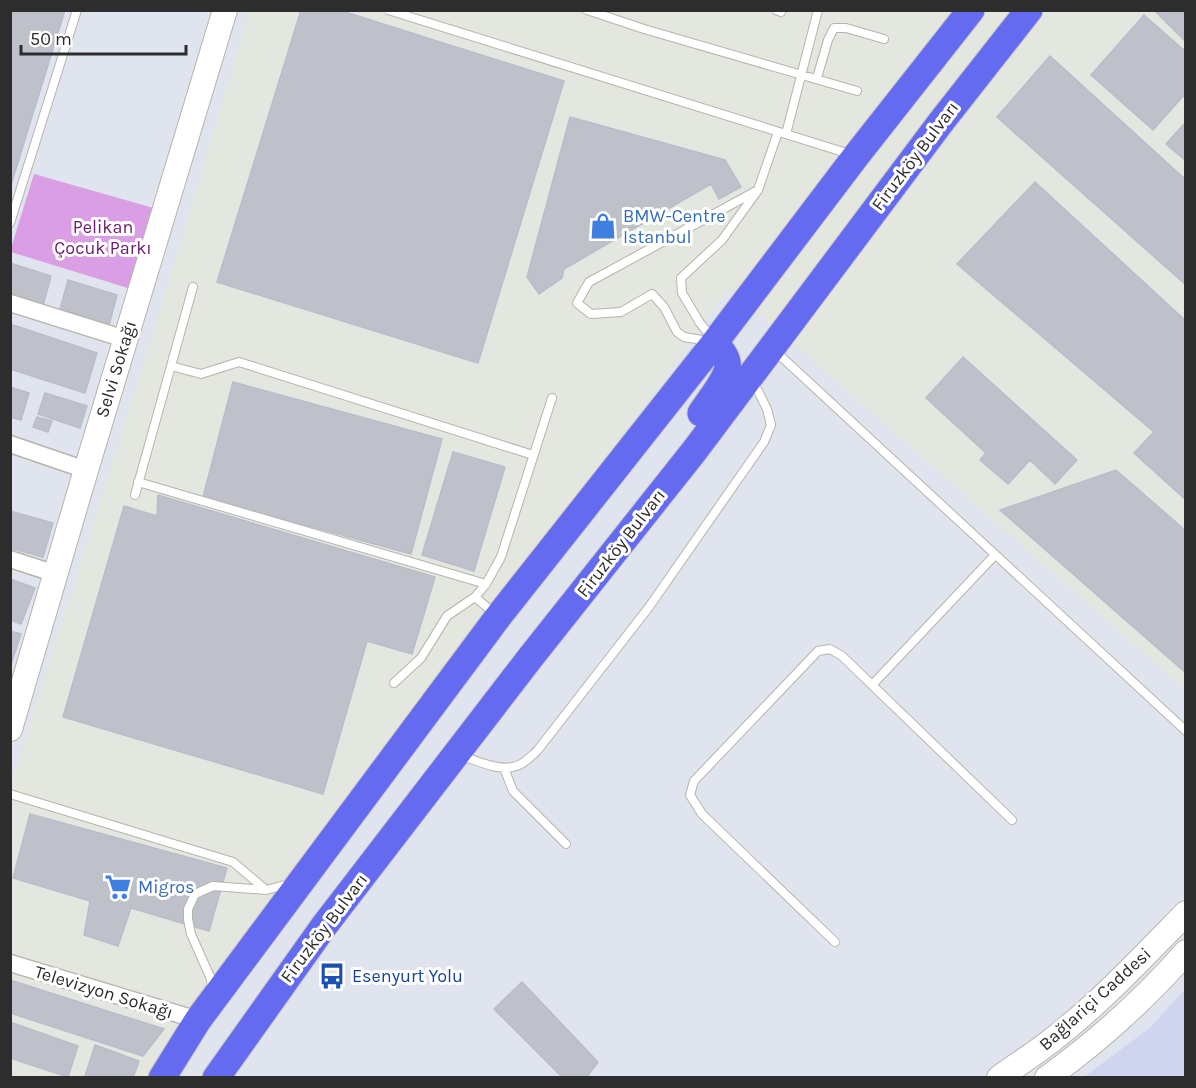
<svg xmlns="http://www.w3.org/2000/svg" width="1196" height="1088" font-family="Karla,sans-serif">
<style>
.industrial{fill:#e4e7e0}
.education{fill:#d0d5ef}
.green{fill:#d99ee4}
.building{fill:#bfc1ca;stroke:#b9bcca;stroke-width:1.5}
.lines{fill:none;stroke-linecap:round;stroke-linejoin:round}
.lane-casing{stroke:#b5b5a9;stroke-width:10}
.street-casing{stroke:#b5b5a9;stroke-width:19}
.secondary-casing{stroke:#b5b5a9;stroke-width:26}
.primary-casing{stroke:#c4c4c4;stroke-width:29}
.path{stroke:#c4c4c4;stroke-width:4;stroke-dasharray:4.5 3;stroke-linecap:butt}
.lane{stroke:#fff;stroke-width:8}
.street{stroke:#fff;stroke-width:16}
.secondary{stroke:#fff;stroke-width:24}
.primary{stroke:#646bf0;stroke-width:27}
.labels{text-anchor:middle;stroke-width:6;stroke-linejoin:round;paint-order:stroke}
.street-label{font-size:18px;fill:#2d2d2d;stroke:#fff}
.shop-label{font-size:18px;fill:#366cbe;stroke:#fff;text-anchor:start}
.park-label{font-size:18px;fill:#6a1c6c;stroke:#fff}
.transit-label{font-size:18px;fill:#164399;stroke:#fff;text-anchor:start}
</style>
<rect width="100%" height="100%" fill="#e0e4ee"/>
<!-- industrial -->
<path class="industrial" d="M249,11H1185V690L730,288L151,1077L11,1078V783L159,313Z"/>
<!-- education -->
<path class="education" d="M1185,989V1077H1084L1151,1027Z"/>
<!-- green -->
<path class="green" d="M34,174L157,209L131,289L11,252V248Z"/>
<!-- building -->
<path class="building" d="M10,10H65L10,188Z
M301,10H339L564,81L478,363L217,282Z
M1154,10H1186V42Z
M1144,15L1186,52V93L1153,130L1091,75Z
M1050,56L1186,180V285L997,117Z
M570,117L725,160L741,187L719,199L711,184L564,269L562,278L539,294L527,277Z
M1186,122V161L1166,144Z
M1035,182L1186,321V500L1134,453L1154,432L957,264Z
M10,263L51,276L43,306L10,296Z
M68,280L117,295L108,329L59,313Z
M10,324L97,353L85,393L10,369Z
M963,357L1077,460L1055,484L1030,460L1008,484L980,460L986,453L926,398Z
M233,382L442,439L411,554L203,497Z
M10,387L29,393L21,420L10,417Z
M45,393L87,406L80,428L38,414Z
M37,417L52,421L48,432L33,427Z
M453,452L505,467L474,571L422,555Z
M1116,470L1186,531V673L1000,510Z
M158,495L435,577L412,654L367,641L323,794L63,717L124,506L157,516Z
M10,511L53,523L43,557L10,548Z
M10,579L35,588L21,624L10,620Z
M10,631L21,634L10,667Z
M30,814L227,868L209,931L131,908L118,946L84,935L90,901L13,878Z
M10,980L164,1029L143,1056L10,1013Z
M522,982L598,1062L586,1078H563L494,1009Z
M10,1022L78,1046L68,1077L10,1058Z
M95,1045L139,1061L133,1078H89L85,1076Z"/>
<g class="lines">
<!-- lane casing -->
<g class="lane-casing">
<path id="lane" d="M388,10L853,155
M587,10L644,29L857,91
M776,10L781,12
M817,78L828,40L834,28H846L884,39
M786,134L818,10
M10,223L77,10
M713,339L700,323L682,293L681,278L722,240L758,190L778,132
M708,341L684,337L677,332L664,307L652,294L621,312L591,314L577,303L589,282L758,190
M774,350L1186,731
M171,366L201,374L239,362L533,455
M138,482L486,584
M135,495L193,287
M496,615L475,597L486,584L501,557L552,398
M394,683L421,658L447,616L475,597
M873,684L995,555
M460,755C478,761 503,774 521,764C527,761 532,755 537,751L649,607L764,442L771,425L767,409L753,381
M504,768L513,791L566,844
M10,794L233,862L266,890
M835,942L702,814L690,795L694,781L818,651L830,649L842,656L1012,820
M212,991L211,979L191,934L188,919V909L195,894L213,886L266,890L289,884"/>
</g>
<!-- street casing -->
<g class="street-casing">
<path id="street" d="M10,303L125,339
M10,444L86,470
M10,559L56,574
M10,963L198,1020"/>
</g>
<!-- secondary casing -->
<g class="secondary-casing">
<path id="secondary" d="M10,729L86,470L225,10
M999,1078C1016,1065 1035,1054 1052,1040C1100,1003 1143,957 1186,913
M1047,1078C1098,1041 1145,999 1186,952"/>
</g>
<!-- primary casing -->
<g class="primary-casing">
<path id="primary" d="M701,413C708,402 731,375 727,362C726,355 719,348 715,342
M162,1078L198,1020L498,617L712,346L856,156L971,10
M216,1078L324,926L530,658L695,450L941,122L1029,10"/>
</g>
<!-- path -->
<path class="path" d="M109,249L128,254"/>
<!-- lane -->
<use href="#lane" class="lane"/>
<!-- street -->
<use href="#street" class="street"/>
<!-- secondary -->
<use href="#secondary" class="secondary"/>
<!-- primary -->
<use href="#primary" class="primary"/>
</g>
<!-- icons -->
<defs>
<g id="shop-bare" transform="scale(2.07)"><path d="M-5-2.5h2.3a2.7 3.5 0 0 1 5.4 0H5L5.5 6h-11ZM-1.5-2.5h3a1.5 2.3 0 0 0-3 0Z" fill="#3f7fe0" stroke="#fff" stroke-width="2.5" paint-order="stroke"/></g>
<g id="supermarket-bare" transform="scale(2.07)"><path d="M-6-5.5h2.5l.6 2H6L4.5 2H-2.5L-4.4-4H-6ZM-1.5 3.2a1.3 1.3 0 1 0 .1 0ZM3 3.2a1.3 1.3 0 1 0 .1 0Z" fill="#3f7fe0" stroke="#fff" stroke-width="2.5" paint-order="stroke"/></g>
<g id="bus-bare" transform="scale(2.07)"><path d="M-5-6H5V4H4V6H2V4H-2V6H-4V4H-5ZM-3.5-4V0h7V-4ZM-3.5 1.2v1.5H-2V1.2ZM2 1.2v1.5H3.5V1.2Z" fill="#1a4fb4" stroke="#fff" stroke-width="2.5" paint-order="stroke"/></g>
</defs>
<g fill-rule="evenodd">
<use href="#shop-bare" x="603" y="226"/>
<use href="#supermarket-bare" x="118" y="887"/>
<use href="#bus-bare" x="332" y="976"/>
</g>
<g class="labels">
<!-- street labels -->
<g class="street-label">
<text transform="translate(915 156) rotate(-53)" y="6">Firuzköy Bulvarı</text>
<text transform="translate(116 369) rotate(-73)" y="6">Selvi Sokağı</text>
<text transform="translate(621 543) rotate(-52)" y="6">Firuzköy Bulvarı</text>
<text transform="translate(324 928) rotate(-53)" y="6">Firuzköy Bulvarı</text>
<text transform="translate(104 992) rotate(17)" y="6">Televizyon Sokağı</text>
<text transform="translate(1095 999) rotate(-42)" y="6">Bağlariçi Caddesi</text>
</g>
<!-- shop labels -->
<g class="shop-label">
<text x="623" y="222">BMW-Centre<tspan x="623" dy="21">Istanbul</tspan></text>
<text x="138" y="893">Migros</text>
</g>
<!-- park labels -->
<g class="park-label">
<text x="103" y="233">Pelikan<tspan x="103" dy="21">Çocuk Parkı</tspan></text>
</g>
<!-- transit labels -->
<g class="transit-label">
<text x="352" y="982">Esenyurt Yolu</text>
</g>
</g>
<!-- border -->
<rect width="1196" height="1088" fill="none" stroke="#2d2d2d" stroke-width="24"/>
<!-- scale -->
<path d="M21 45v9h165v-9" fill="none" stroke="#2d2d2d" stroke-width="3"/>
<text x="30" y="45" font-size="18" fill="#2d2d2d" stroke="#ffffff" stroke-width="4.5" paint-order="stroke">50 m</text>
</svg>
